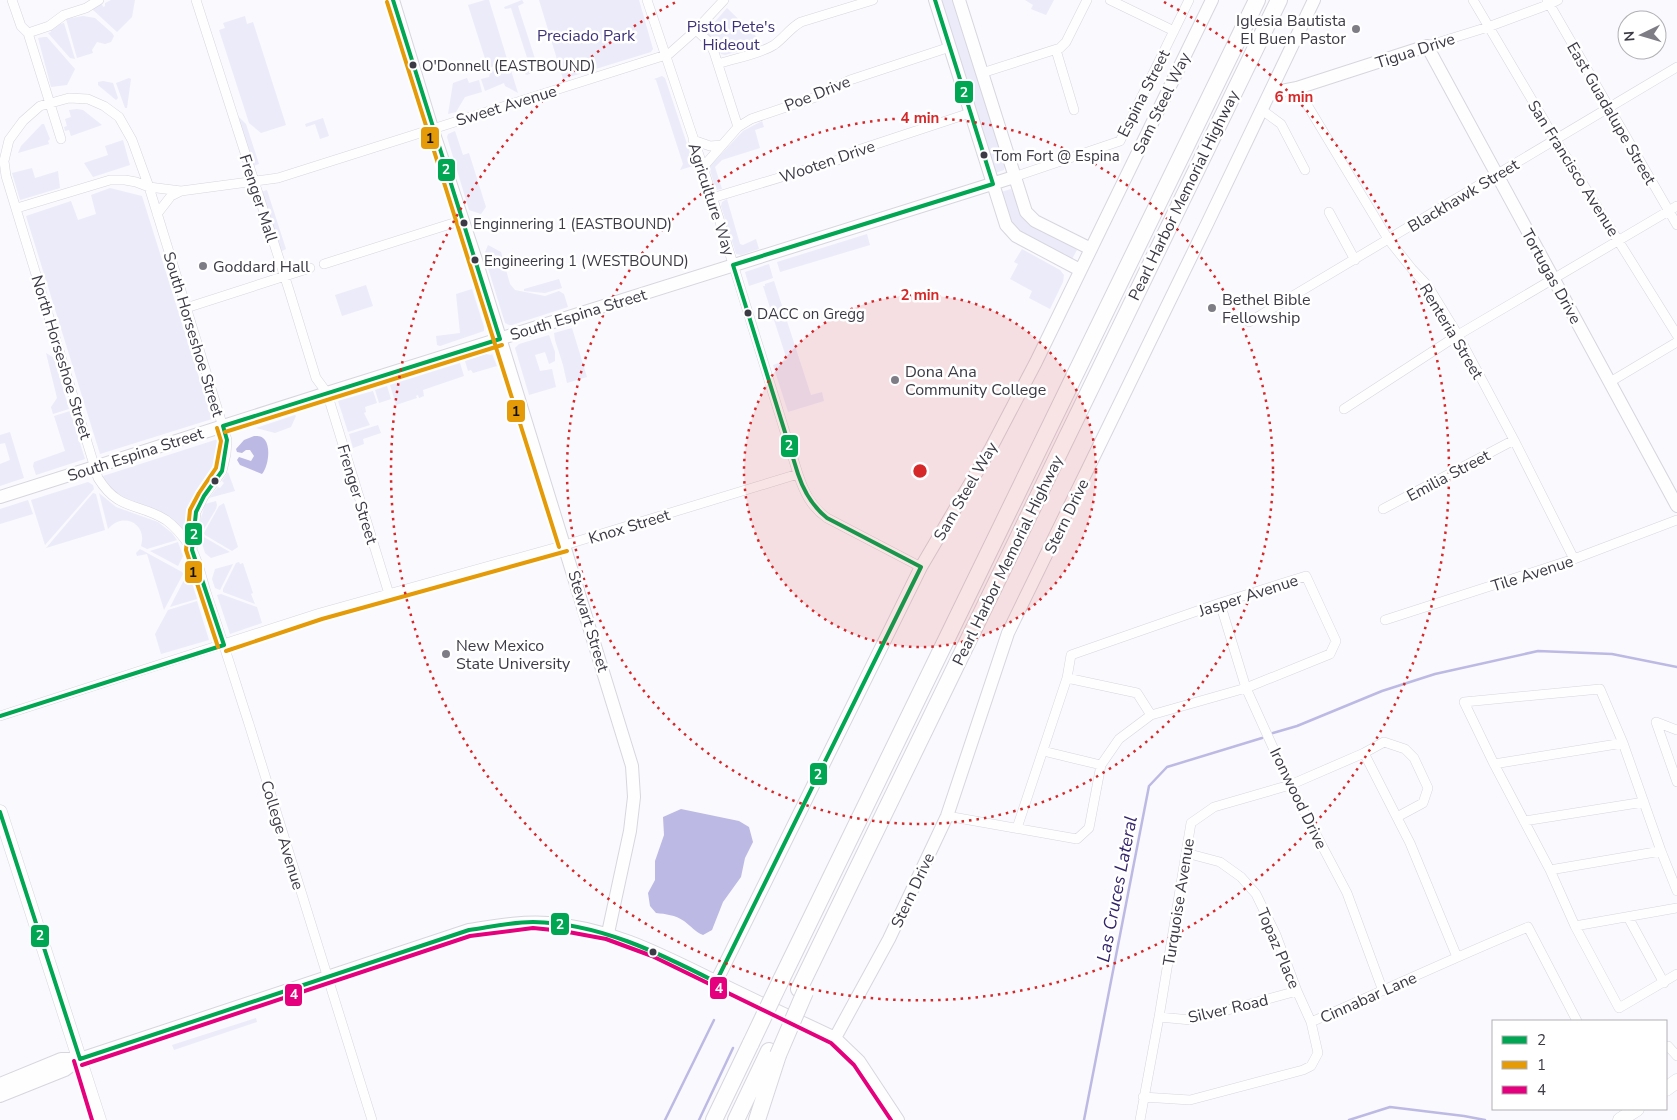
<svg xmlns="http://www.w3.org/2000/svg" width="1677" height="1120" font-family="'Nunito Sans',sans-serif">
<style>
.green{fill:#ecebfa}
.water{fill:#bcb9e4}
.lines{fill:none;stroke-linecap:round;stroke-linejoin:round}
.stream{stroke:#bcb9e4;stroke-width:2.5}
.street-casing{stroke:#d7d6de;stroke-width:10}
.secondary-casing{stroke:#d7d6de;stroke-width:14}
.primary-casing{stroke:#d7d6de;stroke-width:15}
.highway-casing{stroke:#d7d6de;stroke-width:18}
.street{stroke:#fefeff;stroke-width:9}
.secondary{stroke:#fefeff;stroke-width:12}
.primary{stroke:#fefeff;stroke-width:14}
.highway{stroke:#fefeff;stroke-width:16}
.highway-bridge-casing{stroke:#d7d6de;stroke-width:18;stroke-linecap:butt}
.highway-bridge{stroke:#fefeff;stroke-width:16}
.bus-1-casing{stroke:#fff;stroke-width:8}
.bus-2-casing{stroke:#fff;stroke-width:8}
.bus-3-casing{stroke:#fff;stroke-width:8}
.bus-1{stroke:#00a651;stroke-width:4}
.bus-2{stroke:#e49b07;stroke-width:4}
.bus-3{stroke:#e5007d;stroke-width:4}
.ring{fill:none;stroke:#d62828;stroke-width:2.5;stroke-dasharray:2.5 5}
.poi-dot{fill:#7e7d85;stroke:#fff;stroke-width:2}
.bus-dot{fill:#3b3a45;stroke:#fff;stroke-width:2}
.labels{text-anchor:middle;stroke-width:5;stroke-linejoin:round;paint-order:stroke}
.bus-label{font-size:15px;fill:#3b3a45;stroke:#fff;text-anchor:start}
.poi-label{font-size:16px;fill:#3b3a45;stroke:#fff;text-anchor:start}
.park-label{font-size:16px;fill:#3f3279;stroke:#fff}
.street-label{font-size:16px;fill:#3b3a45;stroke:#fff}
.water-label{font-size:18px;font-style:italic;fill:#33246b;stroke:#fff}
.centre{fill:#d62828;stroke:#fff;stroke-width:2.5}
.ring-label{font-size:15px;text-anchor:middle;font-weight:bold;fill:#d62828;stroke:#fff;stroke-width:5;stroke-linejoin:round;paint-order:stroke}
.line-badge{stroke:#fff;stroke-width:2}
.badge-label{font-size:14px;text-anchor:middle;font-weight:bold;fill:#fff}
.pale-badge-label{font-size:14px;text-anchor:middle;font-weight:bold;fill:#111}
</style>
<rect width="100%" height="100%" fill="#faf9fd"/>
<!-- green -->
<path class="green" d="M111,0H135L132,17L117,32L92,9L102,4L103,7L105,6V3Z
M485,0H489L508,62L488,68L468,5Z
M522,0L524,3L518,6L538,68L543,67L544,68L527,75L525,74L526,72L531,70L511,8L505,9L504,7Z
M539,0H639L653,49L651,52L563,79Z
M939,0H953L1005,166L1004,170L995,173Z
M1025,0H1054L1046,15L1031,9L1033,5Z
M727,8L755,35L759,45L725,55L721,54L717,45L706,32Z
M83,16L95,18L112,33L114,36L111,42L105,44L97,42L92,50L93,53L77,58L66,19Z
M245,16L247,24L253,22L286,125L261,133L249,123L219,30L225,28L223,23Z
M64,23L75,59L70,58L48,33L51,32L50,27Z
M44,37H47L75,69L67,85L51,87L38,38Z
M509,64L518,93L505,86L504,83L485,91L481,79L489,77L491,69Z
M662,76L665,78L693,162V166L680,170L683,164L656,80L654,79Z
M129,78L131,79L127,108H125L116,83Z
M467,78L469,83L479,80L482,92L465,97L456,112L448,114L453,83Z
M103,81L113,83L118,98L116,100L98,85V82Z
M77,109L83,110L102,125L71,136L69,130L65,131L64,127L67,126L65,119L71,117L69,110Z
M237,115L246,124L259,164L253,166Z
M323,118L329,136L320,139L315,124L306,127L305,124Z
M762,121L764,127L755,130L760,148L722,160L715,167L722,189L716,190L709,167L743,131Z
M42,124H44L50,139L48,141L49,144L18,153L21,146Z
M455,131L463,155L469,153L486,207L481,214L469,210L447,137L448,134Z
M123,140L130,165L93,177L84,163L108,155L105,146Z
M32,168L35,178L58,171L60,188L20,200L12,173Z
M110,188L142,196L212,419L100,454L26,216L71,201L78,220L96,214L91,195Z
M1011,189L1020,211L1076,248L1077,250L1072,259L1028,238L1011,223L1001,192Z
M267,190L286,249L280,252L261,192Z
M727,199L740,244L743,245L756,239L759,249L741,255L736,254L721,206L722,202Z
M867,234L870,245L780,272L777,262Z
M488,245L501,252L510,284L515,290L545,296L559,291L564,294L568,307L512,325H509L505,323L484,255Z
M1022,249L1060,270L1064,275L1063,282L1050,309L1029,298L1032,291L1010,279L1018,264L1014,262Z
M769,264L773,278L749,286L745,272Z
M559,279L562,288L545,293L524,291V289Z
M774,281L811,395L822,392L824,401L788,412L773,365L787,360L763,286H765V284Z
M366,285L373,306L342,316L335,295Z
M472,289L484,327V331L440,346L437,345L436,336L460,333L456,294Z
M572,328L587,377L567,383L563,365L555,340L554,333Z
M549,335L555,352V361L549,364L545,352L535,355L540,371L552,369L556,387L529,395L515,348L519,344Z
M46,353L54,358L69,409L53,414L51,407L57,398Z
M486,354L491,355L492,354L497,366L473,373L471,370L468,371L465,361Z
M460,363L464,376L423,390L424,396L419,398L418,395L416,396L417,398L396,405L390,385Z
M387,386L391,399L379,403L375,390Z
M373,391L377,403L365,407L366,412L364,413L370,425L348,432L338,401Z
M70,411L85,459L36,475L33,466L34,462L65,451L54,416Z
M295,415L296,416L291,427L275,433L256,428Z
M378,425L381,433L363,439L364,444L353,448L349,434Z
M10,432L24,478L0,486V464L10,460L5,443L0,444V435Z
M221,438C223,449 222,459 218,470C213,482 200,490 195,502C191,511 194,527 182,528C174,522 168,515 159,511C134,499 118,505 103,476Z
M228,472L235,491L209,498L218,487L220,488L224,483L222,481Z
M88,482L93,485L94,489L45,545L31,500Z
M93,493L96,494L105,530L46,548Z
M99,493L116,507L158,522L172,533L177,540L147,549L141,546C148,524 123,511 108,529Z
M28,500L33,514L0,524V509Z
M216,501L217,505L216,509L201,534L199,535V525L205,504Z
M224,503L238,547L232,551L205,535L204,533L219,506Z
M202,536L230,552L211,558L205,553L200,537Z
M178,542L183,556L178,566L150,551Z
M140,549L182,572L183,574L164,610L147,554L137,556L136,553Z
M239,562L240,564L243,563L253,593L251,594L255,604L223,592V589L236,563Z
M233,564L220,590L215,588L212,579L215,569Z
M185,578L192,583L197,599L170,607Z
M221,594L257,607L262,623L230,634L217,595Z
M197,601L209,640L161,654L155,634L168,610Z
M256,1018L257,1022L174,1050L172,1045Z"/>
<!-- water -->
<path class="water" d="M254,436C259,436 262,436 265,440C271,448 268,467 262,474L240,465L237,460L239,457L251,461L254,456L250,450H246L242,453L237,452L236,449L244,440Z
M681,809L739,821L749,827L753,842L745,858L741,877L723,902L712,930L703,935C695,932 691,926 684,921C675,915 666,914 656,913L650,906L648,893L655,880V861L664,835L663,817Z"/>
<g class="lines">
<!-- stream -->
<path class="stream" d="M1273,733L1297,726L1382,691L1435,674L1538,651L1612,654L1677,667
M665,1120L714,1020
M699,1120L733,1048
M1084,1120L1149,786L1167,767L1262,738
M1349,1120L1390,1107L1464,1116L1485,1120"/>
<!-- street casing -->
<g class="street-casing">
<path id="street" d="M12,0L21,26L28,33L61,139
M196,0L289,290L316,378L327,393L389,594
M647,0L703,167L798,474C804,492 811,507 827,518L921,567
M1110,0L1174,31
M1473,0L1555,139L1677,335
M1547,0L1677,225
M696,30L709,42L714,52L738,127
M28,33L49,26L64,15L86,8L99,0
M1427,46L1488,27L1550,4L1558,0
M1056,50L1074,110
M718,64C735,58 758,55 774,45C784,38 790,28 801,22L873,0
M982,73L1060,48L1066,42L1087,0
M1297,88L1388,239L1412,269L1428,286L1458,335L1514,440L1574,559
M1262,110L1281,124L1305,170
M693,140L710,146L722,145
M703,167L738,127L751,119L816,97L850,80L950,47
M1014,177L1120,141L1189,0
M712,198L838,160L858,150L970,113
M17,208L110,180H125L136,182L149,187L181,191L278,178L669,54L696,30L724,0
M1329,212L1355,260
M157,214L171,196L181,191
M324,264L463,220
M186,308L310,268
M1249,322L1677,67
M1610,382L1677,342
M1344,409L1458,335L1677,206
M1383,509L1514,440
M192,550L196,512L204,496L222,471L226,454L227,440L149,187L132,140L119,117L104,106L88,99L69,98L40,106L23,121L9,140L4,161L6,176L98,478C119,512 138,502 166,520C176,527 185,539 191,548C199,562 202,580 207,595C222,638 235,681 249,724C289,856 330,988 372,1120
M1220,603L1246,688L1290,785L1347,893L1383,991
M1385,620L1574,559L1677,520
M1067,678L1137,693L1151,715
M0,716L320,613L565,545L798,474
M1677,730L1656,722L1677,782
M1043,751L1101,765
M1364,753L1384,742L1405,749L1414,758L1428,788L1423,803L1397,817
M1494,764L1623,743
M947,816L1077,839L1089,828L1101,765L1119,739L1151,715L1246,688L1330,654L1336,641L1306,576L1220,603L1071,655L1067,678L1017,828
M1524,821L1644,802
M1550,870L1661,851
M1677,891L1661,851L1623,743L1600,689L1464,702L1494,764L1550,870L1575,926L1619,1008L1677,974
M1628,917L1664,983
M1575,926L1677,908
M1159,1017L1191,1020L1297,991
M1311,1022C1383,991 1455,957 1528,927L1577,1021
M1666,1048L1668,1046L1677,1056
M1143,1097L1190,1100L1303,1070L1311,1066L1318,1053L1311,1022L1297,991L1276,935L1256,894L1241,877L1220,862L1186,853
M1140,1120L1159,1017L1191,823L1214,807L1290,785L1364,753L1410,843L1457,957"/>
</g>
<!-- secondary casing -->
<g class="secondary-casing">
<path id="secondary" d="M393,0L432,128L476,260L632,766L634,797L630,831L608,933
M935,0L1006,225L1016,236L1080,270
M959,0L1026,212L1035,221L1091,249
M1270,93L1297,88L1427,46L1677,506
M0,497L327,393L1014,177
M716,982L921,567L991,448L1036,362L1212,0
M835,1038L889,939L947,816L1008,633L1207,224L1314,0
M0,1084L61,1059H80L469,930C495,926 521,921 548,923C611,928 660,954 715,981C755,1001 795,1019 835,1038L859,1061L898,1120
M0,1096L65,1070L80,1059"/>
</g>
<!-- primary casing -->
<g class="primary-casing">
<path id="primary" d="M0,812L99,1120
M1666,1089L1677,1081
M1620,1120L1637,1109"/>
</g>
<!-- highway casing -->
<g class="highway-casing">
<path id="highway" d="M781,980L1257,0
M799,989L1279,0
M714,1120L751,1043
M736,1120L769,1051
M757,1120L778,1055"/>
</g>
<!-- street -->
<use href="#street" class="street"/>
<!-- secondary -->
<use href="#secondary" class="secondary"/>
<!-- primary -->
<use href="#primary" class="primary"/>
<!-- highway -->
<use href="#highway" class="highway"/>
<!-- highway-bridge casing -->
<g class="highway-bridge-casing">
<path id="highway-bridge" d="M751,1043L781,980
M778,1055L805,992"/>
</g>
<!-- highway-bridge -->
<use href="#highway-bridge" class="highway-bridge"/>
<!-- bus-1 casing -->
<g class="bus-1-casing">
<path id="bus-1" d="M393,0C428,113 465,226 500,339
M935,0L993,184
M733,265L798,474C804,492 812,506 827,518L921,567
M733,265L993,184
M223,426L500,339
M223,426L227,440L222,471L204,496L196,512L192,550L224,645
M0,716L224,645
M0,812L80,1059
M716,982L921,567
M80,1059L469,930C490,927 512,922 533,922C599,923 659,953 716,982"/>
</g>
<!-- bus-2 casing -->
<g class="bus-2-casing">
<path id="bus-2" d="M387,2L559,547
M217,428L221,441L216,468L199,493L190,510L186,550L218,647
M225,432L502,345
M226,651L322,619L567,551"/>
</g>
<!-- bus-3 casing -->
<g class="bus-3-casing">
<path id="bus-3" d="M74,1061L92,1120
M82,1065L470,936L533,928L563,931L606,939L652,956L831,1043L854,1065L891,1120"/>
</g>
<!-- bus-1 -->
<use href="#bus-1" class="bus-1"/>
<!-- bus-2 -->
<use href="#bus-2" class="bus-2"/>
<!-- bus-3 -->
<use href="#bus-3" class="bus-3"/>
</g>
<!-- distance rings -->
<circle cx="920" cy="471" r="176" fill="#d62828" fill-opacity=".12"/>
<g class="ring">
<circle cx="920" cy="471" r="176"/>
<circle cx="920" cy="471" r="353"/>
<path d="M1164 2A529 529 0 1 1 676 2"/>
</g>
<!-- markers -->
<g class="poi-dot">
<circle cx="1356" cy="29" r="5"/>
<circle cx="203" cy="266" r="5"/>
<circle cx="1212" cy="308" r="5"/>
<circle cx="895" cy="380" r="5"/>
<circle cx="446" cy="654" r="5"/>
</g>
<g class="bus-dot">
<circle cx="413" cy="65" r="4.5"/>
<circle cx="984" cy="155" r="4.5"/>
<circle cx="464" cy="223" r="4.5"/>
<circle cx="475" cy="260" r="4.5"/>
<circle cx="748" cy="313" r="4.5"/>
<circle cx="215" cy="481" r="4.5"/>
<circle cx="653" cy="952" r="4.5"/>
</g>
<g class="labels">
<!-- bus labels -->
<g class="bus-label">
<text x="422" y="71">O'Donnell (EASTBOUND)</text>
<text x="993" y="161">Tom Fort @ Espina</text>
<text x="473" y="229">Enginnering 1 (EASTBOUND)</text>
<text x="484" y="266">Engineering 1 (WESTBOUND)</text>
<text x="757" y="319">DACC on Gregg</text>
</g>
<!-- poi labels -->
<g class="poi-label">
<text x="1346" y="26" text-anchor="end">Iglesia Bautista<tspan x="1346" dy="18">El Buen Pastor</tspan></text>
<text x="213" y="272">Goddard Hall</text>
<text x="1222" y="305">Bethel Bible<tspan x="1222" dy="18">Fellowship</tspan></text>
<text x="905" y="377">Dona Ana<tspan x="905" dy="18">Community College</tspan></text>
<text x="456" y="651">New Mexico<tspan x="456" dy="18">State University</tspan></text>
</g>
<!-- park labels -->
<g class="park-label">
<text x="731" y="32">Pistol Pete's<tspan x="731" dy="18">Hideout</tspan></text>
<text x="586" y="41">Preciado Park</text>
</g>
<!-- street labels -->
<g class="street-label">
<text transform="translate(1415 50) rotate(-18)" y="6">Tigua Drive</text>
<text transform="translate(817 93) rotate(-22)" y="6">Poe Drive</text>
<text transform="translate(1143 93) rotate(-63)" y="6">Espina Street</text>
<text transform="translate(1161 103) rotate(-64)" y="6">Sam Steel Way</text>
<text transform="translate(506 105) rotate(-17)" y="6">Sweet Avenue</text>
<text transform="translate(1612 113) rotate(60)" y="6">East Guadalupe Street</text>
<text transform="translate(827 161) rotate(-19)" y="6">Wooten Drive</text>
<text transform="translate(1574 168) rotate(58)" y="6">San Francisco Avenue</text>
<text transform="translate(1183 195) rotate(-64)" y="6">Pearl Harbor Memorial Highway</text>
<text transform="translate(1463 195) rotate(-31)" y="6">Blackhawk Street</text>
<text transform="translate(259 198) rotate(72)" y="6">Frenger Mall</text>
<text transform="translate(712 199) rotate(72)" y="6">Agriculture Way</text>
<text transform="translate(1552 276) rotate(61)" y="6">Tortugas Drive</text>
<text transform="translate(578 314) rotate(-17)" y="6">South Espina Street</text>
<text transform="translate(1452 331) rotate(59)" y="6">Renteria Street</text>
<text transform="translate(194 334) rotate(73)" y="6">South Horseshoe Street</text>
<text transform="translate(62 357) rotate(73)" y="6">North Horseshoe Street</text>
<text transform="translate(135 454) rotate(-18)" y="6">South Espina Street</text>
<text transform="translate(1448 475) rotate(-28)" y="6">Emilia Street</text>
<text transform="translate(965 491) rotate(-60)" y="6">Sam Steel Way</text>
<text transform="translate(358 494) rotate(73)" y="6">Frenger Street</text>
<text transform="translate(1066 516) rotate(-64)" y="6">Stern Drive</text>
<text transform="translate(629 526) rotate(-17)" y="6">Knox Street</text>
<text transform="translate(1007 560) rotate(-64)" y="6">Pearl Harbor Memorial Highway</text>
<text transform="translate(1532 573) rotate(-18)" y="6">Tile Avenue</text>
<text transform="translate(1248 595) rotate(-18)" y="6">Jasper Avenue</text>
<text transform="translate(589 621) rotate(73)" y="6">Stewart Street</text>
<text transform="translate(1299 798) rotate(64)" y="6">Ironwood Drive</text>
<text transform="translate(283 835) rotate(73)" y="6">College Avenue</text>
<text transform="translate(912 890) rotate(-65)" y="6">Stern Drive</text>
<text transform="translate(1178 902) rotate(-81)" y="6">Turquoise Avenue</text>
<text transform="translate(1279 948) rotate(67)" y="6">Topaz Place</text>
<text transform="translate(1368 997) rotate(-24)" y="6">Cinnabar Lane</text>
<text transform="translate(1228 1008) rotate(-13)" y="6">Silver Road</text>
</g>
<!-- water labels -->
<g class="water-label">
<text transform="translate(1117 889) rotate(-79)" y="6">Las Cruces Lateral</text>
</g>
</g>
<circle cx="920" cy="471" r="8" class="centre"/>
<g class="ring-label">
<text x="1294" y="102">6 min</text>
<text x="920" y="123">4 min</text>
<text x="920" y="300">2 min</text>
</g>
<g class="line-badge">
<rect x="954" y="80" width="20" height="24" rx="5" fill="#00a651"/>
<rect x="420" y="126" width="20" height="24" rx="5" fill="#e49b07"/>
<rect x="437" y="158" width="19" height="24" rx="5" fill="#00a651"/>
<rect x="506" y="399" width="20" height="24" rx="5" fill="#e49b07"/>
<rect x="780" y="434" width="19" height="24" rx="5" fill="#00a651"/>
<rect x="184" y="522" width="19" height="24" rx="5" fill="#00a651"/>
<rect x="184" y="560" width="19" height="24" rx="5" fill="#e49b07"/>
<rect x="809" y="762" width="19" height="24" rx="5" fill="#00a651"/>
<rect x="550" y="912" width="20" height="24" rx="5" fill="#00a651"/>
<rect x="30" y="924" width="20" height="24" rx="5" fill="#00a651"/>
<rect x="709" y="976" width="19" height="24" rx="5" fill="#e5007d"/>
<rect x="284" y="983" width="19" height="24" rx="5" fill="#e5007d"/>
</g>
<g class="badge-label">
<text x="964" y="97">2</text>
<text x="446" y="174">2</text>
<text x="789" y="450">2</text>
<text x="194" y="539">2</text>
<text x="818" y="779">2</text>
<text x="560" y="929">2</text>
<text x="40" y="940">2</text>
<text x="719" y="993">4</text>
<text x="294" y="999">4</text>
</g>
<g class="pale-badge-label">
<text x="430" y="143">1</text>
<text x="516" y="416">1</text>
<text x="193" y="577">1</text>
</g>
<!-- legend -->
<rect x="1492" y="1020" width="175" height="90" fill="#ffffff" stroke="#b1b0b5"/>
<rect x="1502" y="1036" width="25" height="8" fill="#00a651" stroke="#b1b0b5"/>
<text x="1537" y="1045" font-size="15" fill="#3b3a45">2</text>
<rect x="1502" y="1061" width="25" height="8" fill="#e49b07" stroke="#b1b0b5"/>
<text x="1537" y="1070" font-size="15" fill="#3b3a45">1</text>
<rect x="1502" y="1086" width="25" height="8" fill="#e5007d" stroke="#b1b0b5"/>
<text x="1537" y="1095" font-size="15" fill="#3b3a45">4</text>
<!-- north arrow -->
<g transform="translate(1642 35) rotate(265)"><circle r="24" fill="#ffffff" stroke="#b1b0b5"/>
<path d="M0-4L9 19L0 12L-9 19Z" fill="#7e7d85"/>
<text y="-8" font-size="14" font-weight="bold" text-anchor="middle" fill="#3b3a45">N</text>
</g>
</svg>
